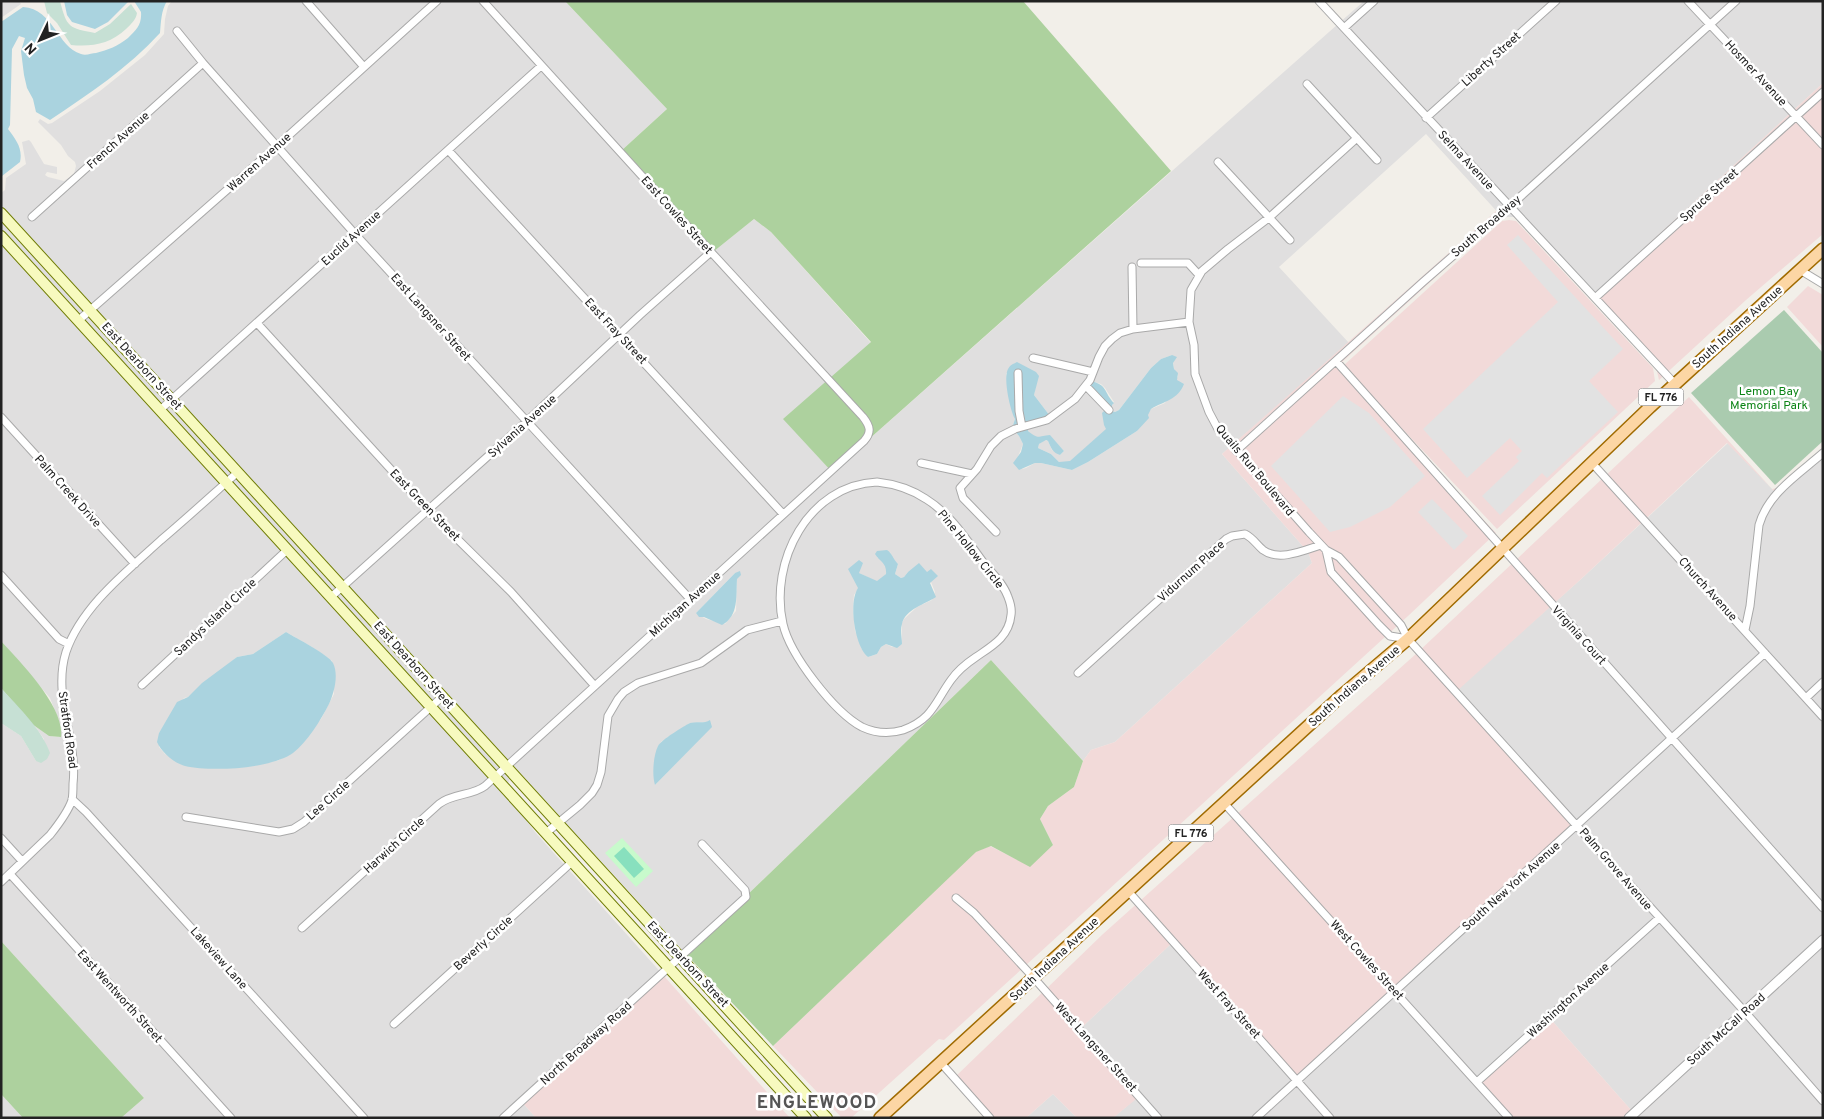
<svg xmlns="http://www.w3.org/2000/svg" width="1824" height="1119" font-family="Overpass,sans-serif">
<style>
.residential{fill:#e0dfdf;fill-rule:evenodd}
.commercial{fill:#f2dad9}
.forest{fill:#add19e}
.wetland{fill:#c6e0d4}
.cemetery{fill:#aacbaf}
.park{fill:#c8facc}
.pitch{fill:#88e0be}
.parking{fill:#e2e2e2}
.water{fill:#aad3df}
.lines{fill:none;stroke-linecap:round;stroke-linejoin:round}
.minor-casing{stroke:#a9a9a9;stroke-width:9}
.tertiary-casing{stroke:#a9a9a9;stroke-width:11}
.secondary-casing{stroke:#707d05;stroke-width:12}
.primary-casing{stroke:#a06b00;stroke-width:14}
.minor{stroke:#fff;stroke-width:7}
.tertiary{stroke:#fff;stroke-width:9}
.secondary{stroke:#f7fabf;stroke-width:10}
.primary{stroke:#fcd6a4;stroke-width:11}
.labels{text-anchor:middle;stroke-width:5;stroke-linejoin:round;paint-order:stroke}
.shield{fill:#fff;stroke:#646464;stroke-width:1}
.shield-label{font-size:11px;font-weight:bold;fill:#222}
.street-label{font-size:12px;fill:#222;stroke:#fff}
.park-label{font-size:12px;fill:#0c8416;stroke:#fff}
.district-label{font-size:18px;font-weight:bold;letter-spacing:1px;fill:#555;stroke:#fff}
</style>
<rect width="100%" height="100%" fill="#f2efe9"/>
<!-- residential -->
<path class="residential" d="M1,1H19L21,4L1,18Z
M172,1H565L667,109L622,150L713,252L754,219L771,232L871,343L784,419L832,472L1364,1H1823V83L1592,296L1517,217H1502L1426,134L1279,267L1349,343L1222,454L1308,552L1312,563L1115,742L1091,750L1083,761L991,660L686,954L1,206V193L5,190L6,178L26,164L22,142L29,140L31,142L44,164L57,167V174L47,172L45,175L48,177L64,181L74,174L76,166L75,162L68,156L61,145L38,122L40,119L48,124L52,123L100,91L145,55L164,34L165,19L168,6ZM1172,355L1174,369L1178,376L1176,380L1165,403L1151,409L1137,431L1088,462L1072,470L1041,463H1035L1026,468L1022,469L1017,459L1023,444L1019,436L1012,428L1015,419L1006,373L1037,379L1034,395L1050,416L1028,426V431L1035,437L1041,438L1050,436L1064,451L1060,455L1052,450L1048,441L1045,440L1039,444L1038,448L1051,454L1059,462H1070L1107,429L1105,403L1091,381L1101,384L1105,388L1114,402L1112,405V411L1115,412L1119,410L1151,368L1161,359ZM890,552L893,559L898,564L895,574L901,578L904,577L908,572H927L935,592L932,600L917,607L904,619L902,623V644L892,647L886,644L881,647L877,654L868,657L861,648L860,641L855,631L853,608L854,595L858,589L859,561V573L877,582L886,574L887,569L882,559L877,557ZM735,573L737,579L736,611L725,624L706,619L696,613ZM707,722L711,727L655,785L658,746L662,741L690,723Z
M1,220L510,777L508,784L1,229Z
M1,244L521,813L535,832L664,976L630,1007L521,1101L536,1118H121L144,1098L1,941V723L21,736L36,761L44,739L35,726L49,736L61,737L59,721L50,698L1,641ZM286,632L312,647L332,661L334,694L321,719L292,753L277,761L183,765L165,754L159,747V733L184,698L188,697L237,657L253,654Z
M1728,443L1774,491L1823,447V934L1631,1110L1547,1015L1508,1118H1113L1140,1095L1080,1029L1173,942L1580,580Z
M1823,946V1118H1636L1748,1015Z
M1,1094L23,1118H1Z
M1053,1094L1077,1118H1026Z"/>
<!-- commercial -->
<path class="commercial" d="M1823,83V234L1746,300L1659,380L1656,367L1592,296Z
M1496,211L1502,217L1341,363L1340,368L1496,533L1408,616L944,1040L939,1039L851,1118H842L773,1046L975,852L990,846L1030,866L1053,845L1040,819L1048,806L1074,787L1083,761L1091,750L1115,742L1312,563L1308,552L1222,454Z
M1509,220L1516,221L1653,368L1655,381L1497,529L1343,366L1502,221Z
M1808,286L1823,295V347L1787,307Z
M1689,397L1772,489L1777,488L1803,464L1774,491L1727,443L1580,580L1458,690L1576,821L1295,1079L1173,942L1080,1029L1141,1095L1113,1118H1077L1053,1094L1026,1118H992L955,1077L1103,934L1417,653Z
M664,976L790,1118H536L521,1101L630,1007Z
M1547,1015L1631,1110L1623,1118H1508L1474,1084Z"/>
<!-- forest -->
<path class="forest" d="M565,1H1023L1171,171L832,472L783,419L871,342L771,232L754,219L713,252L621,151L667,109Z
M1,641C21,663 65,707 61,737L49,736L32,724L1,688Z
M991,660L1083,761L1074,787L1048,806L1040,819L1053,845L1030,867L991,846L976,852L773,1046L686,954Z
M1,941L144,1098L121,1118H23L1,1094Z"/>
<!-- wetland -->
<path class="wetland" d="M44,1H60C67,28 69,28 95,33L110,24L131,4L137,13C136,20 131,24 126,29C110,44 92,47 71,45L57,23L47,13Z
M1,688C19,708 41,728 50,753L47,759L41,763L36,761L21,736L1,723Z"/>
<!-- cemetery -->
<path class="cemetery" d="M1784,310L1823,353V441L1775,485L1691,393Z"/>
<!-- park -->
<path class="park" d="M622,838L653,871L636,887L605,853Z"/>
<!-- pitch -->
<path class="pitch" d="M624,847L644,869L634,878L614,856Z"/>
<!-- parking -->
<path class="parking" d="M1518,235L1623,349L1589,381L1618,412L1547,478L1542,473L1500,515L1482,496L1519,461L1516,457L1522,451L1510,438L1467,478L1423,429L1558,302L1507,245Z
M1343,396L1369,413L1425,476L1390,507L1350,527L1330,532L1271,466Z
M1432,499L1468,536L1454,550L1418,512Z"/>
<!-- water -->
<path class="water" d="M64,1H129L108,22L95,29L72,22L67,15Z
M134,1H167C161,11 161,22 160,33C128,68 89,94 50,120L36,112L33,99L27,88L24,75L21,51L25,38L19,36L12,49L10,125L8,129C16,140 23,148 20,162L2,176L1,189V22L23,7C54,9 57,47 81,54C86,56 92,53 96,53C108,50 118,46 128,38C136,30 142,25 141,12Z
M1172,355L1177,357L1173,363L1174,369L1178,373L1177,380L1184,384C1178,400 1164,401 1151,409L1148,415L1149,418L1137,431L1088,462L1072,470L1041,463H1035L1019,470L1013,463L1021,452L1023,444L1019,436L1012,428L1015,419C1010,410 1003,378 1008,369C1010,365 1013,364 1017,362L1036,372L1039,376L1034,395L1050,416L1028,426V431C1039,440 1038,436 1050,435L1064,451L1060,455C1053,453 1051,448 1048,441L1046,440L1039,444L1038,448L1051,454L1059,462L1070,461L1106,429L1104,425L1102,413L1107,408L1087,389L1091,381C1108,385 1104,393 1114,403L1112,405V411L1115,412L1119,410L1151,368L1161,359Z
M887,550C892,553 893,559 898,564L895,574L901,578L904,577L908,572L919,563L927,572L931,569L938,576L930,583L936,597C926,604 905,609 902,624C900,630 902,638 902,644L897,648L886,644L881,647L877,654L868,657C855,647 848,603 858,588L848,569L859,560L863,563L859,573L877,581L886,574C887,563 880,562 875,554L877,551Z
M740,571L741,575L737,579C736,596 739,616 722,625L704,617H699L696,613L735,573Z
M286,632C296,638 329,655 333,663C339,675 334,693 329,704C321,720 307,742 293,753C270,769 212,772 185,766C174,763 162,753 157,742L159,733L177,702L188,697L202,683L237,657L253,654Z
M710,720L712,727L655,785C652,776 653,756 658,746C661,740 684,726 690,723C697,721 704,724 710,720Z"/>
<g class="lines">
<!-- minor casing -->
<g class="minor-casing">
<path id="minor" d="M306,1L364,67
M1319,1L1675,384
M1688,1L1823,145
M1344,28L1374,1
M177,31L203,63L355,234L690,599
M1307,84L1377,160
M1426,118L1556,1
M1357,138L1271,216L1228,249L1202,271L1191,290L1189,322L1194,345L1195,374L1209,412L1218,429L1309,532L1326,550L1339,557L1401,625L1408,639L1745,1012L1823,1101
M448,150L783,514
M1218,162L1290,240
M32,217L203,63
M1141,263H1188L1199,275
M1132,267L1133,329
M1800,270L1823,284
M1595,298L1823,92
M79,320L277,146L437,1
M257,323L428,510L511,592L594,685
M1033,358L1093,372
M1336,361L1823,908
M1018,373L1019,411L1022,427
M1086,386L1109,410
M160,410L541,66
M1,417L135,564
M1236,451L1423,282L1509,207L1736,1
M921,463L972,474
M1592,463L1823,717
M877,482C895,484 911,489 926,499C952,515 968,542 986,566C994,575 1004,585 1008,597C1010,602 1012,609 1011,615C1009,637 992,646 976,657C967,663 958,670 951,680C935,702 933,719 903,730C890,734 875,733 862,727C834,712 790,655 783,624C769,562 808,485 877,482Z
M996,532L963,498L960,488L977,469L991,446L1001,436L1015,429L1047,420L1075,399L1090,380L1099,357L1105,346L1112,339L1120,333L1133,329L1189,322
M1326,550L1331,572L1379,625L1390,636L1408,639
M1,575L59,639L69,644
M331,597L526,422L640,315L711,252
M1745,630L1750,606L1759,525C1768,493 1799,474 1823,453
M1078,673L1226,539L1232,536L1245,534C1253,538 1257,545 1263,550C1279,562 1305,550 1321,545
M142,685L287,550
M1806,698L1823,682
M72,799L86,812L364,1118
M1224,803L1509,1118
M186,817L279,832L293,829L304,822L443,696
M546,833L580,805L592,793L597,785L601,772L608,716L618,699L624,692L638,683L701,663L747,630L782,621
M1,838L22,861
M10,874L231,1118
M1,882L50,835C58,825 68,812 72,800C73,795 73,789 73,784C78,740 52,697 66,652C81,607 127,571 161,540C187,518 212,495 238,472
M1128,891L1330,1118
M956,898L974,913L1033,977L1158,1118
M302,928L439,804C453,793 472,796 485,786L864,441C872,432 870,426 863,417L711,252L483,1
M394,1024L572,862
M941,1063L990,1118
M1478,1081L1659,918
M503,1118L746,897L745,890L702,844
M1256,1118L1765,653"/>
</g>
<!-- tertiary casing -->
<g class="tertiary-casing">
<path id="tertiary" d="M1629,1118L1823,940"/>
</g>
<!-- secondary casing -->
<g class="secondary-casing">
<path id="secondary" d="M1,213L827,1118
M1,236L806,1118"/>
</g>
<!-- primary casing -->
<g class="primary-casing">
<path id="primary" d="M880,1118L1342,695L1408,639L1650,407L1823,249"/>
</g>
<!-- minor -->
<use href="#minor" class="minor"/>
<!-- tertiary -->
<use href="#tertiary" class="tertiary"/>
<!-- secondary -->
<use href="#secondary" class="secondary"/>
<!-- primary -->
<use href="#primary" class="primary"/>
</g>
<g class="labels">
<!-- shield labels -->
<g class="shield">
<rect x="1638.5" y="388.5" width="45" height="17" rx="4"/>
<rect x="1168.5" y="824.5" width="45" height="17" rx="4"/>
</g>
<g class="shield-label">
<text x="1661" y="401">FL 776</text>
<text x="1191" y="837">FL 776</text>
</g>
<!-- street labels -->
<g class="street-label">
<text transform="translate(1491 59) rotate(-42)" y="4">Liberty Street</text>
<text transform="translate(1756 73) rotate(47)" y="4">Hosmer Avenue</text>
<text transform="translate(118 140) rotate(-42)" y="4">French Avenue</text>
<text transform="translate(1466 160) rotate(47)" y="4">Selma Avenue</text>
<text transform="translate(259 162) rotate(-42)" y="4">Warren Avenue</text>
<text transform="translate(1709 195) rotate(-42)" y="4">Spruce Street</text>
<text transform="translate(677 215) rotate(48)" y="4">East Cowles Street</text>
<text transform="translate(1486 226) rotate(-41)" y="4">South Broadway</text>
<text transform="translate(351 238) rotate(-42)" y="4">Euclid Avenue</text>
<text transform="translate(431 317) rotate(48)" y="4">East Langsner Street</text>
<text transform="translate(1737 327) rotate(-42)" y="4">South Indiana Avenue</text>
<text transform="translate(616 331) rotate(47)" y="4">East Fray Street</text>
<text transform="translate(142 366) rotate(48)" y="4">East Dearborn Street</text>
<text transform="translate(522 426) rotate(-42)" y="4">Sylvania Avenue</text>
<text transform="translate(1255 470) rotate(50)" y="4">Quails Run Boulevard</text>
<text transform="translate(68 491) rotate(48)" y="4">Palm Creek Drive</text>
<text transform="translate(425 505) rotate(46)" y="4">East Green Street</text>
<text transform="translate(971 549) rotate(51)" y="4">Pine Hollow Circle</text>
<text transform="translate(1191 571) rotate(-42)" y="4">Vidurnum Place</text>
<text transform="translate(1708 589) rotate(48)" y="4">Church Avenue</text>
<text transform="translate(685 604) rotate(-42)" y="4">Michigan Avenue</text>
<text transform="translate(215 617) rotate(-43)" y="4">Sandys Island Circle</text>
<text transform="translate(1579 635) rotate(48)" y="4">Virginia Court</text>
<text transform="translate(414 665) rotate(48)" y="4">East Dearborn Street</text>
<text transform="translate(1354 686) rotate(-41)" y="4">South Indiana Avenue</text>
<text transform="translate(68 730) rotate(82)" y="4">Stratford Road</text>
<text transform="translate(328 800) rotate(-42)" y="4">Lee Circle</text>
<text transform="translate(394 845) rotate(-42)" y="4">Harwich Circle</text>
<text transform="translate(1616 869) rotate(49)" y="4">Palm Grove Avenue</text>
<text transform="translate(1511 886) rotate(-42)" y="4">South New York Avenue</text>
<text transform="translate(483 943) rotate(-42)" y="4">Beverly Circle</text>
<text transform="translate(219 958) rotate(48)" y="4">Lakeview Lane</text>
<text transform="translate(1054 959) rotate(-43)" y="4">South Indiana Avenue</text>
<text transform="translate(1367 960) rotate(48)" y="4">West Cowles Street</text>
<text transform="translate(688 964) rotate(47)" y="4">East Dearborn Street</text>
<text transform="translate(120 996) rotate(48)" y="4">East Wentworth Street</text>
<text transform="translate(1568 1000) rotate(-42)" y="4">Washington Avenue</text>
<text transform="translate(1229 1004) rotate(48)" y="4">West Fray Street</text>
<text transform="translate(1726 1029) rotate(-42)" y="4">South McCall Road</text>
<text transform="translate(586 1043) rotate(-42)" y="4">North Broadway Road</text>
<text transform="translate(1096 1047) rotate(48)" y="4">West Langsner Street</text>
</g>
<!-- park labels -->
<g class="park-label">
<text x="1769" y="395">Lemon Bay<tspan x="1769" dy="14">Memorial Park</tspan></text>
</g>
<!-- district labels -->
<g class="district-label">
<text x="817" y="1108">ENGLEWOOD</text>
</g>
</g>
<!-- border -->
<rect width="1824" height="1119" fill="none" stroke="#222222" stroke-width="5"/>
<!-- north arrow -->
<g transform="translate(40 40) rotate(227)" stroke="#ffffff" stroke-width="4" paint-order="stroke">
<path d="M0-4L9 19L0 12L-9 19Z" fill="#222222"/>
<text y="-8" font-size="14" font-weight="bold" text-anchor="middle" fill="#222222">N</text>
</g>
</svg>
